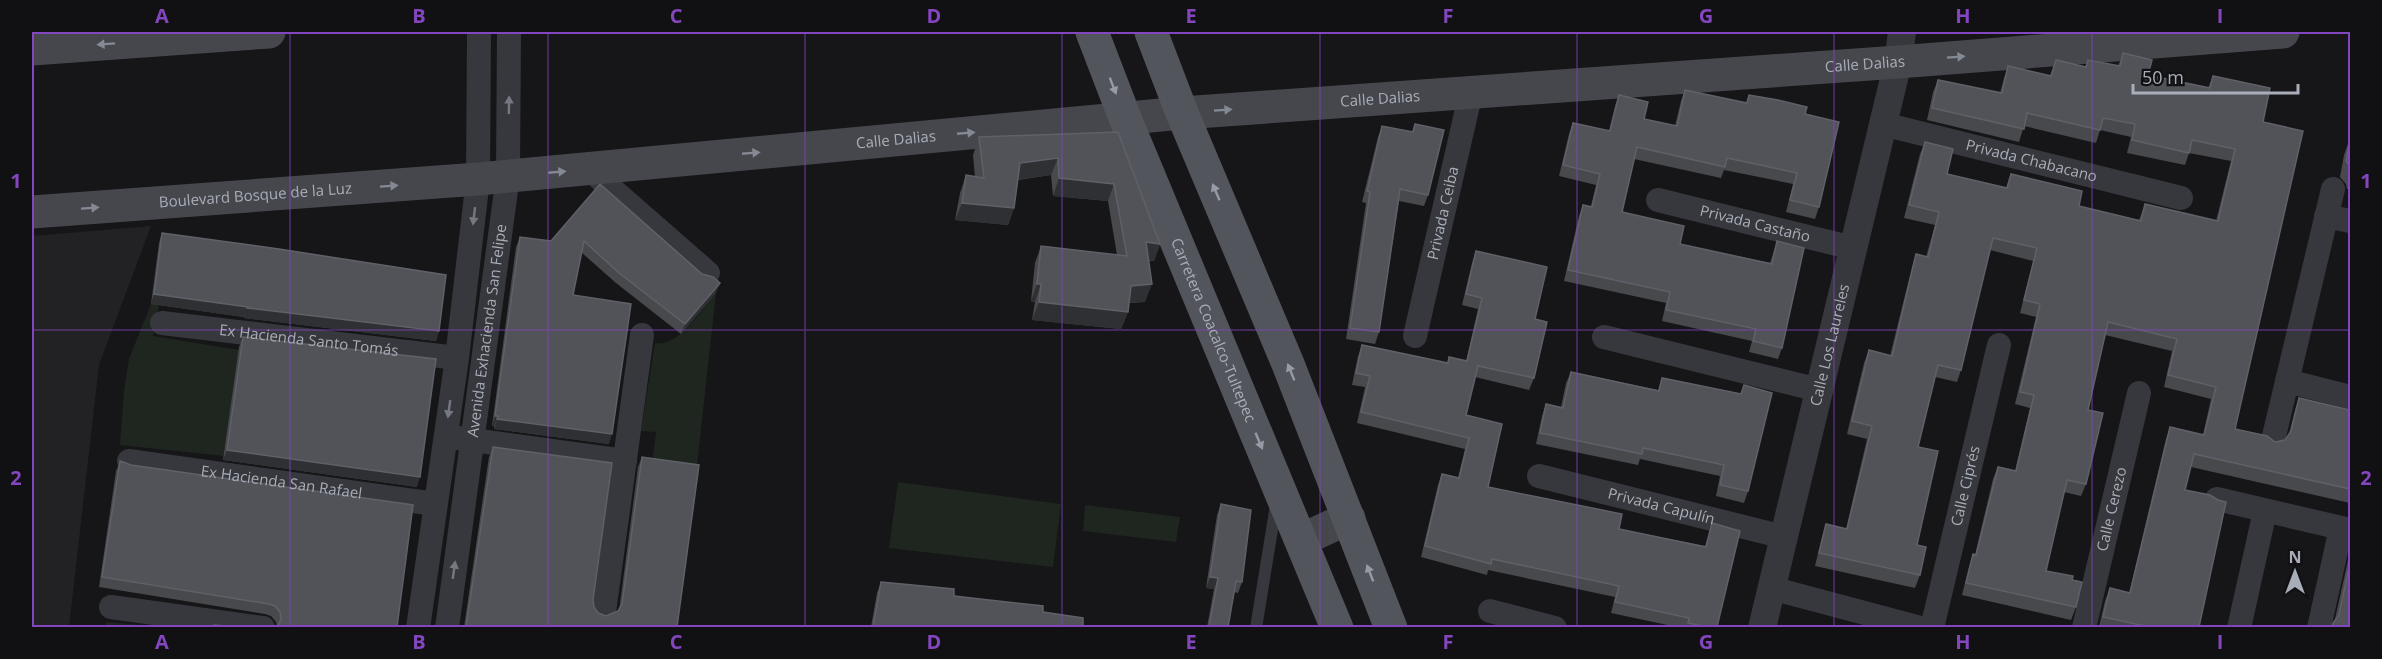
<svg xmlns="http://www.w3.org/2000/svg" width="2382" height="659" font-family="'Open Sans',sans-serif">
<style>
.built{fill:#222225}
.green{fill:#1e261f}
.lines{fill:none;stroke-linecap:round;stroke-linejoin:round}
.service{stroke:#37383d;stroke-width:12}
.minor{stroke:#37383d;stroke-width:24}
.tertiary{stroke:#37383d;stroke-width:28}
.secondary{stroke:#45474d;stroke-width:33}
.primary{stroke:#53555c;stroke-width:33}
.wall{fill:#47494d}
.shaded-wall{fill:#2f3033}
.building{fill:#525359;stroke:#5f6168;stroke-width:1.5}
.oneway{fill:#858993}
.oneway2{fill:#979ba6}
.oneway3{fill:#757881}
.grid{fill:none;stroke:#8446be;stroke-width:1.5;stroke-opacity:0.55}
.labels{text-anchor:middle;stroke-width:5;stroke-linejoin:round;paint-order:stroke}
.street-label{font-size:15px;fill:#a8adb8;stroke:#111113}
.neatline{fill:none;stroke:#8446be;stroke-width:2}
.grid-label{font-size:20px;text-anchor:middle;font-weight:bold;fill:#8446be}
</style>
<rect width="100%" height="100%" fill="#161618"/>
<!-- built -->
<path class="built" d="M151,226L99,365L69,627H32V236Z"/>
<!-- green -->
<path class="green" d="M716,293L696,475L635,467L652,464L656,432L641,431L655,343C678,348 702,309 716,293Z
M151,304L159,305L153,336L239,350L224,456L120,445L124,391L129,359Z
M898,482L1061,504L1053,567L889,548Z
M1085,505L1180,517L1176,542L1083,531Z
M106,622L164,627H105Z"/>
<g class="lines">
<!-- service -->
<path class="service" d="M1256,628L1276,505"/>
<!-- minor -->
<g class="minor">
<path id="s1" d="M1883,124L2181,198"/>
<path d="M589,169L708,273"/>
<path id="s2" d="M1658,200L1853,248"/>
<path d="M2326,216L2350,221"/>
<path id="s3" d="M162,323L457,358"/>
<path id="s4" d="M1415,336L1471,92"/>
<path d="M1604,337L1819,390"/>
<path d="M2287,381L2350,397"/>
<path d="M458,438L625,461"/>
<path d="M2273,440L2333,189"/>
<path id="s5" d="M129,461L435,504"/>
<path id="s6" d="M1539,476L1784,537"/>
<path d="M2217,499L2350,530"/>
<path d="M1771,588L1921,628"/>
<path d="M111,607L263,628"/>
<path d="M1490,611L1555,628"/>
<path d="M604,612L642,335"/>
<path d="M418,628L457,358L478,179L479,32"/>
<path id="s7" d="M447,628L508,176L509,32"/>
<path id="s8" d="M1932,628L1999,345"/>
<path id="s9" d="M2084,628L2139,393"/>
<path d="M2239,628L2265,511"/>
<path d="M2319,628L2341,528"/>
</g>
<!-- tertiary -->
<path class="tertiary" id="s10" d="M1762,628L1898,62L1902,32"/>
<!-- secondary -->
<g class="secondary">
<path d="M32,49L269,32"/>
<path id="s11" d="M32,212L478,179L1182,113L1898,62L2283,32"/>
<path d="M1301,540L1349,518"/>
</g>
<!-- primary -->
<g class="primary">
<path id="s12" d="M1092,32L1125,118L1337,628"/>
<path d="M1151,32L1182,113L1288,364L1391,628"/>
</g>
</g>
<!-- wall -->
<path class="wall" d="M2123,53L2148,75L2208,88L2213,76L2263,122L2235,429L2275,442L2285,440L2289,434L2295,410L2299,398L2350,410V503L2191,467L2185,490L2199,627H2099L2105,601L2110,588L2129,593L2166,439L2170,427L2203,435L2211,399L2164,387L2172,351L2105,335L2088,410L2086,484L2081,496L2064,492L2046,571L2072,580L2076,607L2071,620L1962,595L1969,567L1973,554L1975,555L1993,479L1998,467L2015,471L2030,408L2015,404L2036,317L2020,313L2033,261L1990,250L1961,370L1957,382L1935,377L1918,447L1917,545L1920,575L1915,588L1815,566L1822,537L1826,524L1846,529L1867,439L1847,434L1864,363L1869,350L1890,356L1912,267L1916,254L1926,257L1935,225L1904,218L1920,154L1925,142L1947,174L2006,188L2011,174L2079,206L2139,220L2145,204L2216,221L2231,161L2189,153L2185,165L2127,153L2131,137L2100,130L2096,143L2024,126L2019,142L1927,120L1933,92L1938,80L2000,93L2004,78L2008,66L2050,76L2056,60L2085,67L2088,60L2118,66Z
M1685,90L1746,103L1749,95L1805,114L1819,207L1815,219L1786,212L1793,184L1724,170L1721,178L1634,159L1622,212L1680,244L1770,263L1777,241L1782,348L1778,359L1749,352L1752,341L1662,321L1666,303L1564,281L1579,216L1583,205L1591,206L1596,185L1559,176L1569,134L1573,123L1609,131L1615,106L1619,95L1644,119L1675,126L1681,101Z
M1415,124L1428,195L1424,206L1399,201L1379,332L1375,344L1346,339L1366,203L1362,202L1378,137L1382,126L1412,132Z
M1118,132L1160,244L1154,261H1149L1145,302L1129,303L1128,312L1121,329L1032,320L1035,302L1031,301L1035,263L1041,246L1117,255L1108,201L1053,196L1051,175L1018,180L1014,208L1008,225L955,220L960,193L966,175L975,177L973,155L979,137Z
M2350,138V189H2347L2346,184L2340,177L2344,155Z
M600,184L702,274L716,293L681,334L616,283L581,252L573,295L609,444L494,429V426H492L516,247L520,237L551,241Z
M162,233L439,331L436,341L244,318V317L151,304L159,243Z
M1476,251L1535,319L1534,378L1529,390L1475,377L1466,415L1488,487L1619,529L1705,546L1712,523L1717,627H1677L1611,613L1615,597L1488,570L1487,575L1421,557L1438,485L1442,474L1458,478L1465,449L1357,423L1365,387L1352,385L1358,356L1362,345L1447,363L1449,357L1466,361L1478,309L1462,305L1472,263Z
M243,337L417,487L223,460L239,347Z
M1571,372L1658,390L1662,378L1741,394L1744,385L1748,491L1744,503L1716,496L1720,476L1640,459L1638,465L1536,444L1542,416L1546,404L1561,407L1566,383Z
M493,447L593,600L594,607L598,613L606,616L619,611L638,467L642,457L677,627H464L489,457Z
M120,461L131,465L413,505L277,627L276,622L271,616L265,614L99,587L116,471Z
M1221,504L1242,582L1238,593L1234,592L1228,627H1207L1214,589L1206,588L1217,515Z
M2350,551V627H2331L2335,619Z
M881,582L1043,612L1084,627H871L877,593Z"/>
<!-- shaded-wall -->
<path class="shaded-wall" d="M1058,158L1051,175L1014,180L1020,163Z
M1059,178L1114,184L1108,201L1053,196Z
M962,203L1014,208L1008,225L955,220Z
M1146,242L1160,244L1154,261L1140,259Z
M720,283L716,293L681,334L685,324Z
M1037,284H1041L1035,302L1031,301Z
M1152,284L1145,302L1124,303L1131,286Z
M154,294L248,307L244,317L151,304Z
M1039,302L1128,312L1121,329L1032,320Z
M247,308L439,331L436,341L244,318Z
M495,416H498L494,426H492Z
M497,419L612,434L609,444L494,429Z
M227,450L420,477L417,487L223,460Z
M1210,577L1218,578L1214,589L1206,588Z"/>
<!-- building -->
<path class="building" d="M2123,53L2152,60L2148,75L2210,88L2213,76L2270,88L2263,122L2303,131L2235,429L2267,436L2275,442L2285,440L2291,431L2299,398L2350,410V489L2194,454L2185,490L2210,495L2218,500L2226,502L2199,627H2150L2103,617L2110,588L2130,593L2170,427L2204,435L2216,387L2168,375L2177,339L2108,322L2088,410L2103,413L2086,484L2067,480L2046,571L2073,576L2072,580L2082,582L2076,607L1966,583L1973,554L1976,555L1998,467L2016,471L2034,395L2020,392L2040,304L2024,300L2037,248L1993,238L1961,370L1938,365L1918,447L1938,451L1917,545L1926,547L1920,575L1819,553L1826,524L1847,529L1872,426L1852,421L1869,350L1892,356L1916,254L1928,257L1939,212L1909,205L1925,142L1953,149L1947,174L2007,188L2011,174L2082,191L2079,206L2141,221L2145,204L2218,221L2235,149L2192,140L2189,153L2132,140L2135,124L2103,118L2100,130L2027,113L2024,129L1932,108L1938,80L2002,93L2008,66L2051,76L2056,60L2086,67L2088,60L2120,66Z
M1685,90L1747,103L1749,95L1778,100L1807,107L1805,114L1839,122L1819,207L1790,200L1797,173L1727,158L1725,167L1637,147L1622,212L1684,226L1680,244L1772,264L1777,241L1804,248L1782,348L1753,341L1756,329L1666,310L1670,292L1568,270L1583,205L1592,207L1600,174L1563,165L1573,123L1610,131L1619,95L1648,102L1644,119L1677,126Z
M1415,124L1444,130L1428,195L1400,189L1379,332L1350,328L1370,192L1367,191L1382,126L1413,132Z
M1118,132L1160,244L1146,242L1152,284L1131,286L1128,312L1039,302L1041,284H1037L1041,246L1127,256L1114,184L1059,178L1058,158L1020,163L1014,208L962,203L966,175L984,178L979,137Z
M2350,138V166L2346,161Z
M600,184L702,274L713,277L720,283L685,324L619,273L584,241L573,295L631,304L612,434L497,419L498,416H495L520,237L551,241Z
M162,233L279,249L446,275L439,331L247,308L248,307L154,294Z
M1476,251L1547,267L1535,319L1547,322L1534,378L1478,366L1466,415L1502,424L1488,487L1622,514L1619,529L1706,547L1712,523L1740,531L1717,627H1708L1688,623L1689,618L1615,602L1619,586L1492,559L1491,564L1425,546L1442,474L1459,478L1469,438L1361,412L1370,376L1356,373L1362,345L1448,363L1449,357L1467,361L1482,298L1466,294Z
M243,337L436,359L420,477L227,450Z
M1571,372L1659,391L1662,378L1741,394L1744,385L1772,393L1748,491L1720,485L1724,465L1643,448L1642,454L1540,433L1546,404L1563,408Z
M493,447L612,463L593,600L594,607L598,613L606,616L618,611L622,604L642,457L699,465L677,627H466Z
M120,461L131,465L413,505L397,627H277L278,626L281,619L280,612L275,606L269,604L102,577Z
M1221,504L1251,510L1242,582L1236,581L1228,627H1209L1218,578L1210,577Z
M2350,562V627H2332L2333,623L2339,615Z
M881,582L954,589V596L1043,606V612L1083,618V627H1084H873Z
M214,625L236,627H214Z"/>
<!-- one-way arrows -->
<defs><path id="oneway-solid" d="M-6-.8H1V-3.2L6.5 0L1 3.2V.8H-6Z" transform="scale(1.5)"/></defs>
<g class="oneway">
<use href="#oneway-solid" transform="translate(106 44) rotate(176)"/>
<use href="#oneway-solid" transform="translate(1956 57) rotate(-4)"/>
<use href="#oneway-solid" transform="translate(1223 110) rotate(-4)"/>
<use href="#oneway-solid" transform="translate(966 133) rotate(-5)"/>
<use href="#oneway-solid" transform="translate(751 153) rotate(-5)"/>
<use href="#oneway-solid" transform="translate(557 172) rotate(-5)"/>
<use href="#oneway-solid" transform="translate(389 186) rotate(-4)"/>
<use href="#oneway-solid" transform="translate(90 208) rotate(-4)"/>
</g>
<g class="oneway2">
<use href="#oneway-solid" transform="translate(1113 86) rotate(69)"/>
<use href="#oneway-solid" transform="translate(1216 192) rotate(-113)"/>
<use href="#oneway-solid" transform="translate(1291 372) rotate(-112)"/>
<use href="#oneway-solid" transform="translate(1259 441) rotate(67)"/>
<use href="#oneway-solid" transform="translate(1370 573) rotate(-111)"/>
</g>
<g class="oneway3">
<use href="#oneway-solid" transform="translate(509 105) rotate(-89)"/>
<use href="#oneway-solid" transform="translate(474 216) rotate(97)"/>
<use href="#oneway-solid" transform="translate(449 409) rotate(98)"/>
<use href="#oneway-solid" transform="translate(454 570) rotate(-82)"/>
</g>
<!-- grid -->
<path class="grid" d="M290,32V628M548,32V628M805,32V628M1062,32V628M1320,32V628M1577,32V628M1834,32V628M2092,32V628M32,330H2350"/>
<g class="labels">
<!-- street labels -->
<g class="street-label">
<text dy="5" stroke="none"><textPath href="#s11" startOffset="1839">Calle Dalias</textPath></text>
<text dy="5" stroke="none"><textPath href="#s11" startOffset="1353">Calle Dalias</textPath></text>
<text dy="5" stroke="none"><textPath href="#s11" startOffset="867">Calle Dalias</textPath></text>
<text dy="5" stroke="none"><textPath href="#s1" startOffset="153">Privada Chabacano</textPath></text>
<text dy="5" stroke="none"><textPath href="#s11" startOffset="224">Boulevard Bosque de la Luz</textPath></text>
<text dy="5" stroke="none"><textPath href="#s4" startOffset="126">Privada Ceiba</textPath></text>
<text dy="5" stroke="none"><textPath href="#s2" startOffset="100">Privada Castaño</textPath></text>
<text dy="5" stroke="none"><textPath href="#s7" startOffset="300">Avenida Exhacienda San Felipe</textPath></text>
<text dy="5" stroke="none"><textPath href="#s12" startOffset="322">Carretera Coacalco-Tultepec</textPath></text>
<text dy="5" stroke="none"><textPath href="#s3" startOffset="148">Ex Hacienda Santo Tomás</textPath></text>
<text dy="5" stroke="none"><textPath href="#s10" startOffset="291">Calle Los Laureles</textPath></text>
<text dy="5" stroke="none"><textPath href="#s5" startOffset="154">Ex Hacienda San Rafael</textPath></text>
<text dy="5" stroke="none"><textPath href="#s8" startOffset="146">Calle Ciprés</textPath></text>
<text dy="5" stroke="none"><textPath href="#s6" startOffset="126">Privada Capulín</textPath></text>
<text dy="5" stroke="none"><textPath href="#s9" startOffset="122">Calle Cerezo</textPath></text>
</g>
</g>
<!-- border -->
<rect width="2382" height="659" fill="none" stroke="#111113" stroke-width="66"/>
<!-- north arrow -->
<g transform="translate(2295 572)" stroke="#111113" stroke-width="4.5" paint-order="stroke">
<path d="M0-4.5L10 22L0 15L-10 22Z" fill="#a8adb8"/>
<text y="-9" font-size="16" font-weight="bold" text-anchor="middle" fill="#a8adb8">N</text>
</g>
<!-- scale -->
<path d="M2133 84v9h165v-9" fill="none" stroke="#a8adb8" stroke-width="3"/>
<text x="2142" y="84" font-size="18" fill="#a8adb8" stroke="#111113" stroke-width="4.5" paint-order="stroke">50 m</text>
<rect x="33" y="33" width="2316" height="593" class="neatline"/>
<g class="grid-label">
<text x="162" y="23">A</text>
<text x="419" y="23">B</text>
<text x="676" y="23">C</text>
<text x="934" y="23">D</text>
<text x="1191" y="23">E</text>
<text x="1448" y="23">F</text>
<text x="1706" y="23">G</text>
<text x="1963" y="23">H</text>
<text x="2220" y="23">I</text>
<text x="16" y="188">1</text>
<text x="2366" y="188">1</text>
<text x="16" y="485">2</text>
<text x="2366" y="485">2</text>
<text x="162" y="649">A</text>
<text x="419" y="649">B</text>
<text x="676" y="649">C</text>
<text x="934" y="649">D</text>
<text x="1191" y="649">E</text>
<text x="1448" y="649">F</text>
<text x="1706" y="649">G</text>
<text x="1963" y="649">H</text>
<text x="2220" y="649">I</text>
</g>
</svg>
